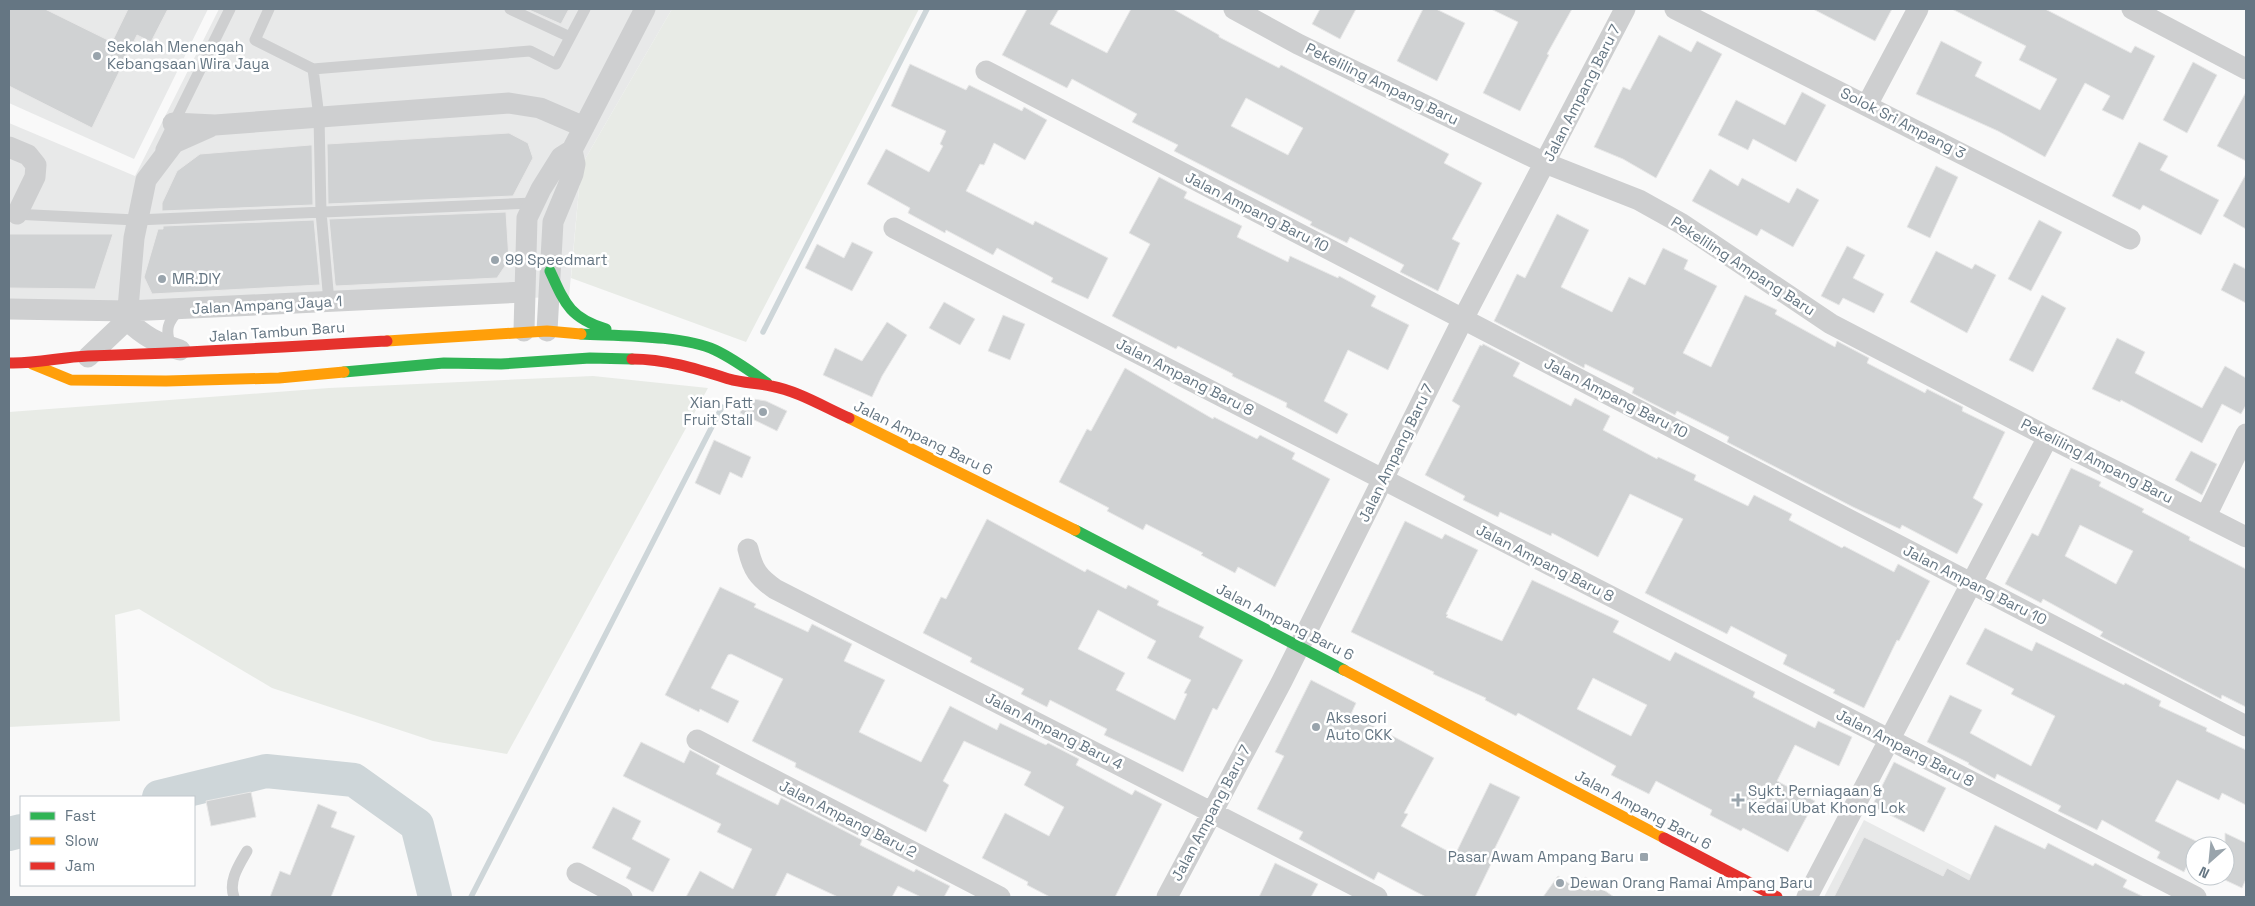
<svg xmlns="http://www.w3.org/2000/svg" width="2255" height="906" font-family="'Space Grotesk',sans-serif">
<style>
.built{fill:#e8e9e9}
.green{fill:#e8ebe6}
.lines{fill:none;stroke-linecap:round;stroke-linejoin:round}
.stream{stroke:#ced6d9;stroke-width:5.5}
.river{stroke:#ced6d9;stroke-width:34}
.building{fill:#d0d2d3;stroke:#e8e8e8;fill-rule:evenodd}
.lane{stroke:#cecfd0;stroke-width:11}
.street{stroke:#cecfd0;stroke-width:21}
.fast{stroke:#30b455;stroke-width:11}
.slow{stroke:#ff9f0a;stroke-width:11}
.jam{stroke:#e5322d;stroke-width:11}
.poi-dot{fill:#99a4ac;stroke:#fff;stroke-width:2}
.labels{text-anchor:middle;stroke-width:5;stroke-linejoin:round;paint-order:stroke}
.poi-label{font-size:15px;fill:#657683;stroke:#fff;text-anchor:start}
.street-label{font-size:15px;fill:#657683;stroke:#fff}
</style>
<rect width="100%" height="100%" fill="#f9f9f9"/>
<!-- built -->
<path class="built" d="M9,9H208L134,159L9,103Z
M219,9H672L581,166L569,297L9,308V123L135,176Z
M1864,820L2014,897H1824Z"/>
<!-- green -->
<path class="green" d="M672,9H919L746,342L571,278L581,166Z
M593,376L708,388L507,754L433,741L272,688L139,609L115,615L120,721L9,727V412L329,388Z"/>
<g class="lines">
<!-- stream -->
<path class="stream" d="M763,332L927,9
M471,897L722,407"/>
<!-- river -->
<path class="river" d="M159,797L266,771L354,780L417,825L435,897
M9,834L21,831"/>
</g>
<!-- building -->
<path class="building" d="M9,9H45L112,42L128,9H168L151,42L137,35L92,128L9,86Z
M527,9H569L561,24Z
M1027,9H1059L1050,24L1107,53L1131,9H1173L1219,35V37L1279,68L1281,65L1449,154L1444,163L1482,183L1452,239L1460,243L1438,291L1400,272L1404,265L1350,237L1347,243L1310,225L1312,222L1174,151L1178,145L1132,122L1137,114L1072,79L1067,88L1002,55ZM1246,98L1303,128L1288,155L1231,126Z
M1320,9H1356L1340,39L1312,24Z
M1423,9H1436L1465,23L1437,81L1397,61Z
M1491,9H1572L1547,54L1549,55L1520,111L1483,93L1518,22Z
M1813,9H1892L1875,41Z
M1952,9H2045L2131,53L2135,46L2155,56L2123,120L2102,110L2110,96L2085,83L2045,157L1998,131L1916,94L1941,41L1982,62L1975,76L2040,110L2057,79L2019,60L2026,46Z
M1659,35L1691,52L1697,41L1722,54L1656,178L1623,159L1594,147L1623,87L1630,90Z
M2193,62L2217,75L2187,133L2163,120Z
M910,64L966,90L969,85L1022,111L1024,107L1047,120L1025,160L994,143L984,165L980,164L966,191L1033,225L1035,221L1108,258L1088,299L1051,282L1053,278L997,248L993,255L946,230L945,233L908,213L910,208L867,184L886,149L929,172L943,146L940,144L946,131L891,106Z
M1802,92L1826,105L1796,162L1753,139L1748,150L1718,135L1736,100L1785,125Z
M2246,92V161L2217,146Z
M509,133L528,143L533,158L513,196L328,204L327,144Z
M2139,142L2168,156L2160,170L2219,200L2201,235L2143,205L2140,210L2112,196Z
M310,145H312L313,205L162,211V203L177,171L200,154Z
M1936,166L1958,177L1930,238L1907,227Z
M1710,169L1738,186L1742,178L1789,203L1797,188L1819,200L1793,247L1761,229L1757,236L1692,201Z
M2246,174V229L2223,216Z
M1159,177L1187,192L1184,198L1242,226L1237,237L1288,262L1290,256L1338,278L1339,276L1376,296L1371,306L1409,325L1388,370L1348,350L1324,401L1348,414L1337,434L1286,407L1287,403L1232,376L1233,374L1178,346L1176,349L1112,316L1150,244L1129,233Z
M506,212L509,260L497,278L336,286L335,284L329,219Z
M1557,214L1589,230L1561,287L1612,312L1629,277L1645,285L1663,248L1688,260L1684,269L1717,286L1683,353L1711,367L1745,295L1777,310L1775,314L1835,347L1837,341L1869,358L1867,363L1925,393L1927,389L1963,407L1962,411L2005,432L1973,498L1983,504L1957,554L1902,525L1900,529L1853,507L1727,442L1729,437L1677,411L1675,415L1632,393L1634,388L1585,364L1584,368L1494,321L1517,274L1525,278Z
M314,220L320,285L152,294L144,277L158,229H163V226Z
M2039,220L2062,232L2031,291L2008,279Z
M9,234H113L95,289L9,288Z
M852,242L873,252L852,291L805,268L817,244L844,258Z
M1847,246L1865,255L1853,278L1884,294L1874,313L1843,298L1839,305L1821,296Z
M1936,251L1972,269L1975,264L1996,275L1967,333L1910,302Z
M2234,263L2246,269V303L2221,290Z
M2042,295L2066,308L2033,372L2009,360Z
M944,302L975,319L960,345L929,328Z
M1003,315L1025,324L1010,360L988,351Z
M887,322L907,335L882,376L872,397L823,375L835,348L862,361Z
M2117,338L2145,352L2135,373L2202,408L2225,366L2246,378V405L2241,414L2222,404L2202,443L2121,400L2120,402L2092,389Z
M1483,344L1520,363L1513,376L1571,406L1575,398L1610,416L1603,430L1657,459L1658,457L1696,475L1694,480L1748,506L1754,495L1792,514L1789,520L1842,548L1844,546L1894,572L1898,564L1930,581L1899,641L1897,640L1864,708L1833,693L1835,690L1783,664L1787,655L1731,626L1727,634L1645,593L1683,519L1630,494L1598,557L1552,533L1551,536L1500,512L1498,517L1463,500L1465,496L1425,475L1460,406L1452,401L1480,345L1482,346Z
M1125,368L1213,419L1214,417L1257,439L1260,435L1295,453L1292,459L1330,479L1275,587L1238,567L1235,573L1201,555L1203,553L1146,524L1143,530L1107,511L1109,508L1059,482L1087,429L1091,431Z
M747,398L766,401L787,411L777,431L740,413Z
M714,440L751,457L742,478L730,472L720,495L695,483Z
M2191,451L2217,464L2202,495L2175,480Z
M2071,468L2101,482L2099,486L2144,509L2142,512L2190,537L2189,540L2246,569V707L2222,695L2221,699L2100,636L2103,632L2043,599L2041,603L2005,584L2032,533L2038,536ZM2080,525L2133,551L2116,584L2065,556Z
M987,519L1085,572L1087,569L1126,589L1128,585L1159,601L1157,605L1204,627L1199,637L1243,660L1217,710L1213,708L1183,772L1104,735L1107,729L1050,700L1047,707L1021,694L1024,689L970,662L972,658L923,633L941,597L946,599ZM1098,610L1156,641L1147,658L1191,680L1184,693L1187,694L1175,720L1116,690L1125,673L1078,649Z
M1405,521L1442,539L1445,534L1478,550L1446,614L1448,615L1446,617L1502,641L1532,580L1619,621L1613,632L1670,661L1675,652L1755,692L1753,697L1815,728L1818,721L1852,737L1839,766L1795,745L1777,781L1815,801L1788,852L1743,828L1741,831L1710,815L1712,810L1656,781L1649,794L1611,775L1616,766L1518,713L1516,716L1485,700L1486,698L1433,674L1434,672L1351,632ZM1593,678L1647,705L1631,736L1577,709Z
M720,587L756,604L754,607L808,632L812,624L852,644L844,661L885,680L859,732L921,762L950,706L997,730L1000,723L1046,745L1048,743L1079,759L1076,765L1132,795L1135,790L1162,804L1115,897H1050L1027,885L1028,882L982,858L1005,813L1049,836L1064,807L1024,785L1031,772L964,741L943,781L949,785L926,832L795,767L796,763L752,741L783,679L731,654L728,655L711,688L739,701L728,723L700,709L699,712L665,695Z
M1985,628L2032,651L2036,642L2124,685L2125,683L2161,701L2159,706L2207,728L2206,731L2246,750V805L2222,793L2219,800L2177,780L2155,821L2198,842L2184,872L2157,858L2160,852L2102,820L2097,830L2058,811L2061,806L1997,774L1995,779L1968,764L1969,763L1927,742L1950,695L1982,710L1970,733L2031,766L2055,716L2011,694L2014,689L1966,664Z
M1311,680L1356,703L1351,714L1434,758L1404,813L1408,814L1401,826L1455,855L1490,783L1520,797L1488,862L1491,864L1475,897H1426L1378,872L1374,880L1299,839L1303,832L1257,809L1284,756L1275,752Z
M641,742L684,763L690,750L720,766L716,774L778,805L781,798L862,840L860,845L914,872L916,869L950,886L944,897H921L898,886L892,897H838L787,873L775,897H686L700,871L733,889L752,849L717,832L721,824L623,776Z
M1894,762L1946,788L1924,832L1872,806Z
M251,792L256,817L211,826L206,801Z
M318,804L337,812L331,827L355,836L331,897H270L280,871L290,875Z
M613,807L641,821L632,839L670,859L653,892L626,878L631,868L592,848Z
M1995,825L2045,849L2048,843L2093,866L2095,863L2127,880L2123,887L2144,897H1834L1864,837L1943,876L1947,868L1969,880Z
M2225,833L2246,843V879L2242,888L2225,880Z
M1275,863L1318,884L1311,897H1259Z
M1558,876L1577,889L1585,877L1614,897H1543Z"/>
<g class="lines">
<!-- lane -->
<path class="lane" d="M269,9L255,40L313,69L530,51L556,64L585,9
M510,9L570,37
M313,69L319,117L321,212L329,302
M161,149L230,9
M13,214L136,220L534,203
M171,347C165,330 167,322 180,309
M234,897C228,881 239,865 247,851"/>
<!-- street -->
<path class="street" d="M1234,9L1298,44L1545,163L1639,200L1682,224L1831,324L2048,437L2246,537
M1675,9L2130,239
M2132,9L2246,69
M986,71L2246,726
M1867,105L1918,9
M173,123L215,125L509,103L540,108L584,127
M9,147L28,155L36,165L35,177L17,214
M894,228L2196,897
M9,309L128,311L525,292
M127,320C145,337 157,343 180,350
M524,331L527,218L541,189L561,157L572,150L645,9
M547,331L553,222L573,174L575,164L572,150
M88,357L127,320L134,238L146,180L174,143L210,127
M2206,516L2246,434
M748,549C753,570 758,577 775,589L1377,897
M697,740L1000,897
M577,873L622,897
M1167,897L1282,681L1463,319L1625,9
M1807,897L2048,437"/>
<!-- fast -->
<path class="fast" d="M550,271C565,304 570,318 606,329
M581,334C618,336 683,335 715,350C734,359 750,371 767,383
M344,372L444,363L501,364L590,358L632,359
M1075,530L1344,670"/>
<!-- slow -->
<path class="slow" d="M387,341L547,331L581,334
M32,364L71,380L166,381L279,378L344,372
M849,418L1075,530
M1344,670L1664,838"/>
<!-- jam -->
<path class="jam" d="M632,359C666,359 697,369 729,379C742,383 757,383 771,386C798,391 824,407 849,418
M9,363C37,364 60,357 88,356C188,353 287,347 387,341
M1664,838L1777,897"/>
</g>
<!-- markers -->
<g class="poi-dot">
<circle cx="97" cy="56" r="5"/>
<circle cx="495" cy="260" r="5"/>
<circle cx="162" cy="279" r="5"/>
<circle cx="763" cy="412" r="5"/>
<circle cx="1316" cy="727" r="5"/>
<path d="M1735.5 792.5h5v5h5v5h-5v5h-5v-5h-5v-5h5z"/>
<rect x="1639" y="852" width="10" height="10" rx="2.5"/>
<circle cx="1560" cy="883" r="5"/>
</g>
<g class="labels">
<!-- poi labels -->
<g class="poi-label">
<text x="107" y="52">Sekolah Menengah<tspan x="107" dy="17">Kebangsaan Wira Jaya</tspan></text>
<text x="505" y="265">99 Speedmart</text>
<text x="172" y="284">MR.DIY</text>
<text x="753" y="408" text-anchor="end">Xian Fatt<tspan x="753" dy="17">Fruit Stall</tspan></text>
<text x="1326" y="723">Aksesori<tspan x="1326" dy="17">Auto CKK</tspan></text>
<text x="1748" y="796">Sykt. Perniagaan &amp;<tspan x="1748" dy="17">Kedai Ubat Khong Lok</tspan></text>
<text x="1634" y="862" text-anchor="end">Pasar Awam Ampang Baru</text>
<text x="1570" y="888">Dewan Orang Ramai Ampang Baru</text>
</g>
<!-- street labels -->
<g class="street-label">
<text transform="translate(1382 84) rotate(26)" y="5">Pekeliling Ampang Baru</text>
<text transform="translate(1582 93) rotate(-63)" y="5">Jalan Ampang Baru 7</text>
<text transform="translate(1903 123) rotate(27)" y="5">Solok Sri Ampang 3</text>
<text transform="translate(1257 212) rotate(27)" y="5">Jalan Ampang Baru 10</text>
<text transform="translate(1743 266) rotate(33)" y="5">Pekeliling Ampang Baru</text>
<text transform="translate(267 305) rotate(-3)" y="5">Jalan Ampang Jaya 1</text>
<text transform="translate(277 332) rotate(-4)" y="5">Jalan Tambun Baru</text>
<text transform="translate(1185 377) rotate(27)" y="5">Jalan Ampang Baru 8</text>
<text transform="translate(1616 398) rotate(27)" y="5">Jalan Ampang Baru 10</text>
<text transform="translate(923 438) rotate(26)" y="5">Jalan Ampang Baru 6</text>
<text transform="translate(1396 453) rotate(-64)" y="5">Jalan Ampang Baru 7</text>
<text transform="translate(2097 461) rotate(27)" y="5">Pekeliling Ampang Baru</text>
<text transform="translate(1545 563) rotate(27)" y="5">Jalan Ampang Baru 8</text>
<text transform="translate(1975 585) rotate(27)" y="5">Jalan Ampang Baru 10</text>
<text transform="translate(1285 622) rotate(27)" y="5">Jalan Ampang Baru 6</text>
<text transform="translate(1054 731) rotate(27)" y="5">Jalan Ampang Baru 4</text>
<text transform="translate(1905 748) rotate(27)" y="5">Jalan Ampang Baru 8</text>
<text transform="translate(1643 810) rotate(28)" y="5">Jalan Ampang Baru 6</text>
<text transform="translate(1211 813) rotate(-62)" y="5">Jalan Ampang Baru 7</text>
<text transform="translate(848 819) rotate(27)" y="5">Jalan Ampang Baru 2</text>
</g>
</g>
<!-- border -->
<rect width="2255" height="906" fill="none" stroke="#657683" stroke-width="20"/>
<!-- legend -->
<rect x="20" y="796" width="175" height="90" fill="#ffffff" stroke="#c1c8cd"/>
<rect x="30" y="812" width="25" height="8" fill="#30b455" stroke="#c1c8cd"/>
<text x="65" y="821" font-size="15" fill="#657683">Fast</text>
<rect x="30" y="837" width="25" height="8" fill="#ff9f0a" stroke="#c1c8cd"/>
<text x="65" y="846" font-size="15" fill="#657683">Slow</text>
<rect x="30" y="862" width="25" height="8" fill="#e5322d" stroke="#c1c8cd"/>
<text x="65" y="871" font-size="15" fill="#657683">Jam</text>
<!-- north arrow -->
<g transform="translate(2210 861) rotate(207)"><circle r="24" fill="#ffffff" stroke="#c1c8cd"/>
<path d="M0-4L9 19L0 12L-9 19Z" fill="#99a4ac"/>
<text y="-8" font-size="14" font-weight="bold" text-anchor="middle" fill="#657683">N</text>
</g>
</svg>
